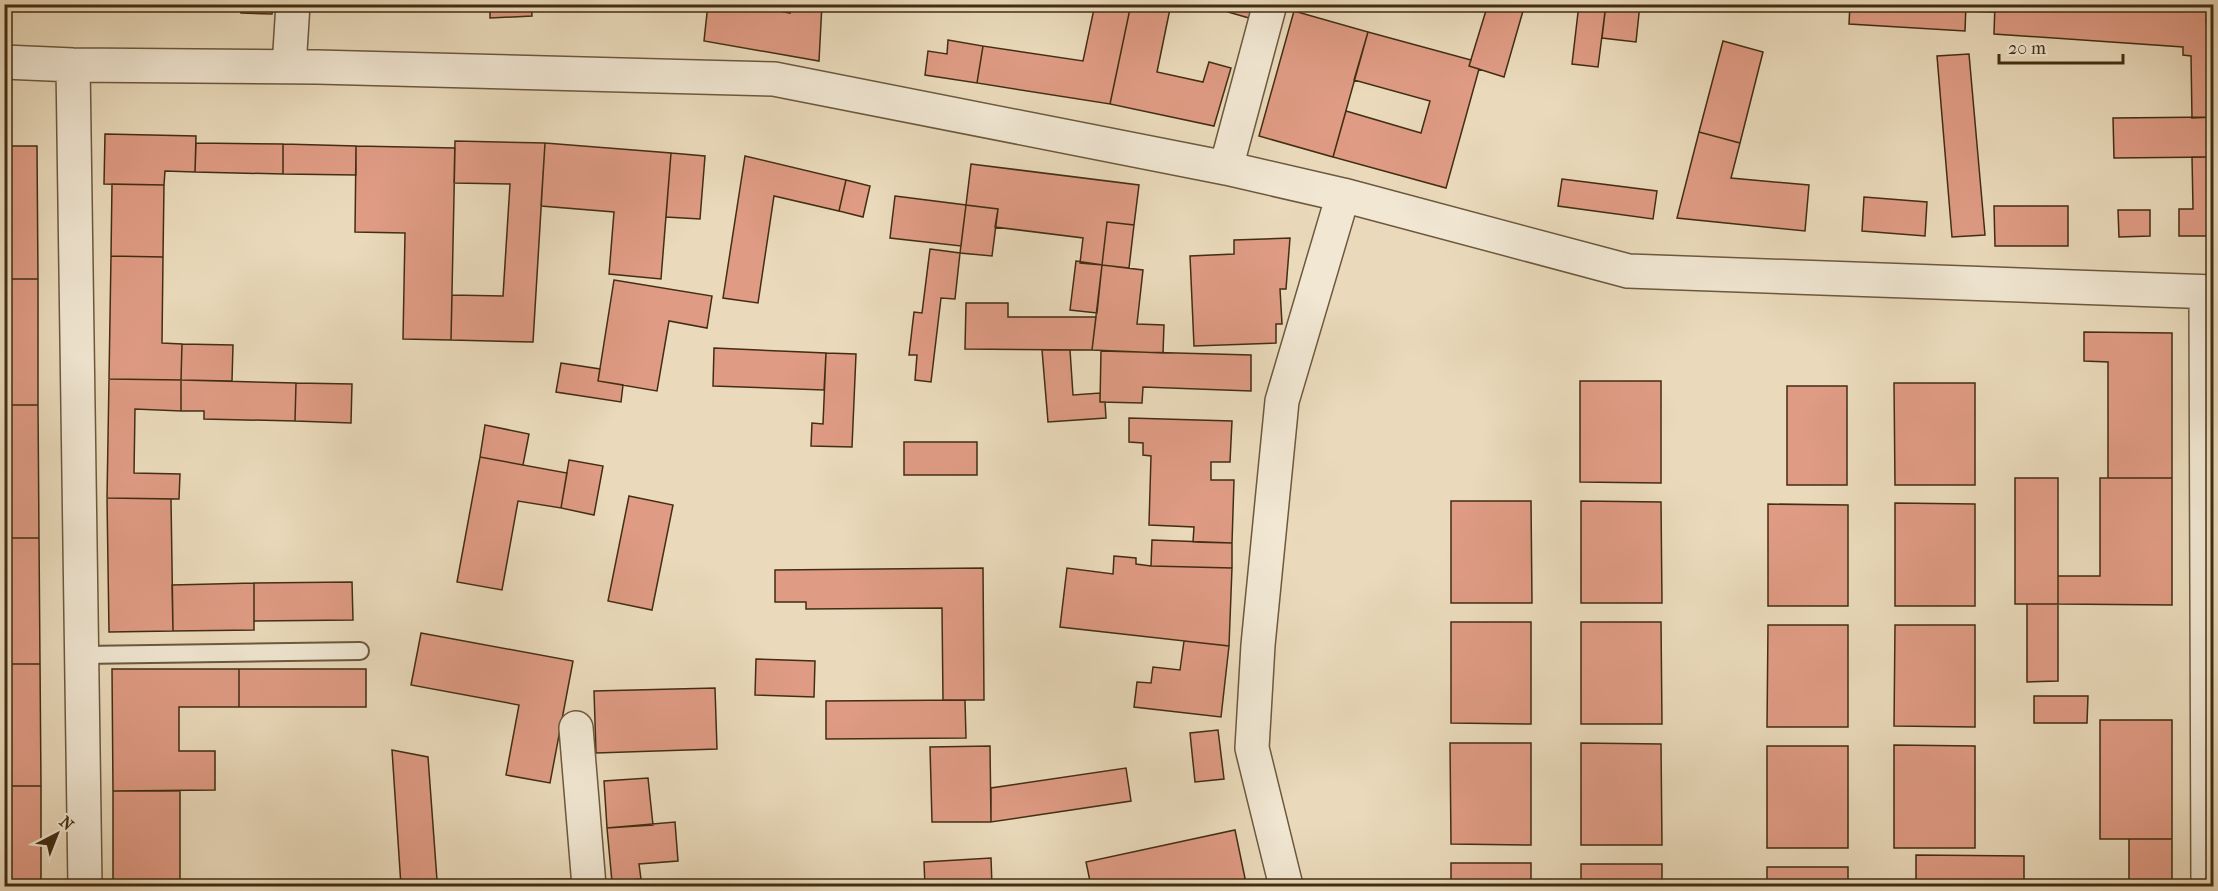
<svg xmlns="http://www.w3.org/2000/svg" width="2218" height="891" font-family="'IM FELL French Canon',serif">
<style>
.building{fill:#df9b84;stroke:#422e13;stroke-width:1.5}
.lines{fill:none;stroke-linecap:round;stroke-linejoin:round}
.service-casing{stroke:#6c593d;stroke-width:20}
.minor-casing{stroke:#6c593d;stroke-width:36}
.service{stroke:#f1e7d3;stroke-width:16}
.minor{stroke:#f1e7d3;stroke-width:33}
</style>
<rect width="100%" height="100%" fill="#eadabb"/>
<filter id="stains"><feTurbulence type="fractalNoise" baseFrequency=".00333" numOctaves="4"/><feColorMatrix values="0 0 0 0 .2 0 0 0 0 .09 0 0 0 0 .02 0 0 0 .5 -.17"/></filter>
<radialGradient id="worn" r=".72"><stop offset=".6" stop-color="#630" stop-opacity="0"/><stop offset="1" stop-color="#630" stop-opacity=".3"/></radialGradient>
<!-- building -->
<path class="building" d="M13,4H127V9Z
M148,4H184L183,11L148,10Z
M241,4H273L272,14L241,13Z
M490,4H531L532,16L490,18Z
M708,4H774L773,10L790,13V4H822L819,61L704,41Z
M1095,4H1131L1110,104L977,83L983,46L1083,61Z
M1131,4H1171L1157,72L1203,82L1209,62L1231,68L1214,126L1110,104Z
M1230,4H1253L1249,18L1228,12Z
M1488,4H1525L1504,77L1469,66Z
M1579,4H1606L1598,67L1572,64Z
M1606,4H1640L1636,42L1602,38Z
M1850,4H1966L1965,31L1849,24Z
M1966,4H1995V12L1966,11Z
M1995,4H2207L2206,22H2214V117L2192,118L2191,56L2183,55V47L1994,34Z
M1294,11L1368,32L1333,157L1259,136Z
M1368,32L1471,60L1469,66L1479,69L1446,188L1333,157L1346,111L1421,133L1430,101L1354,80Z
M948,40L983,46L977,83L925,75L928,51L947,54Z
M1723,41L1763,52L1740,143L1699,132Z
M1969,54L1985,235L1952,237L1937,56Z
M2214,117V157L2114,158L2113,118Z
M1699,132L1740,143L1731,178L1809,185L1805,231L1677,218Z
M105,134L196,136L195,172L165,171L164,185L104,184Z
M455,141L545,143L533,342L451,340L452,295L503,296L510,184L454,183Z
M196,143L283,144V174L195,172Z
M545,143L671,153L661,279L609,274L614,212L541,206Z
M283,144L356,146V175L283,174Z
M4,146H37L38,279H4Z
M356,146L455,148L451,340L403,339L405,233L355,232Z
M671,153L705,156L700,219L666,217Z
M745,156L846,180L839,211L774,196L758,303L723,298Z
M2192,157H2214V236H2179V209H2193Z
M971,164L1139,185L1134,225L1107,222L1102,265L1080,263L1083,238L995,227L998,209L966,205Z
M1562,179L1657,191L1653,219L1558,206Z
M846,180L870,186L863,217L839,211Z
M112,184L164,185L163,257L111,256Z
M895,196L966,205L961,246L890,238Z
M1864,197L1927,202L1925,236L1862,231Z
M966,205L998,209L992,256L960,253Z
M1994,206H2068V246H1995Z
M2118,210H2150V236L2119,237Z
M1107,222L1134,225L1129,268L1102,265Z
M1290,238L1286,289H1280L1282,324H1276V343L1194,346L1190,256L1234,254V240Z
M930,249L960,253L955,299L941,298L931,382L915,380L917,355H909L914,312L922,313Z
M111,256L163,257L162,343L182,344L181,380L109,379Z
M1076,261L1102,265L1097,313L1070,310Z
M1102,265L1143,270L1137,324L1164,325L1163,353L1092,350Z
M4,279H38V405H4Z
M614,280L712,296L707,328L669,321L657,391L598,381Z
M966,303H1008V317H1096L1092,350L965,349Z
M2084,332L2172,333V478H2108V362L2084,361Z
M182,344L233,345L232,381L181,380Z
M714,348L826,353L824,390L713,386Z
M1042,350H1070L1073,395L1100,393V402H1105L1106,418L1048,422Z
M1101,351L1251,355V391L1143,387L1142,403L1100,402Z
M826,353L856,354L852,447L811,446L812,423L823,424Z
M561,363L600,369L598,381L623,385L621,402L556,392Z
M109,379L181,380V411L135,409L134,473L180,474L179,499L107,498Z
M181,380L296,383L295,421L204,419V411H181Z
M1580,381H1661V483L1580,482Z
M296,383L352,384L351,423L295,421Z
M1894,383H1975V485H1895Z
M1787,386H1847V485H1787Z
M4,405H38L39,538H4Z
M1129,418L1232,421L1230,462H1211V480H1234L1232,543L1193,542L1194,527L1149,525L1151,456L1143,455V443L1129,442Z
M485,425L529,434L523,465L480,457Z
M904,442H977V475H904Z
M480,457L567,473L561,508L518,501L502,590L457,582Z
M569,460L603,466L594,515L561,508Z
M2015,478H2058V604H2015Z
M2100,478H2172V605L2058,604V576H2100Z
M629,496L673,505L652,610L608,601Z
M107,498L171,499L173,631L109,632Z
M1451,501H1531L1532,603H1451Z
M1581,501L1661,502L1662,603H1581Z
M1895,503L1975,504V606H1895Z
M1768,504L1848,505V606H1768Z
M4,538H39L40,664H4Z
M1152,540L1232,543V568L1151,566Z
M1114,556L1136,558V564L1151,566L1232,568L1229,646L1060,627L1067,568L1113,574Z
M983,568L984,700H943L942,608L806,609V602H775V570Z
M352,582L353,620L254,621V583Z
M254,583V630L173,631L172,585Z
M2027,604H2058V681L2027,682Z
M1451,622H1531V724L1451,723Z
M1581,622H1661L1662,724H1581Z
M1768,625H1848V727H1767Z
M1895,625H1975V727L1894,726Z
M421,633L573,661L550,783L506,775L519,705L411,685Z
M1184,641L1229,646L1221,717L1134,707L1137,682L1151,683L1153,667L1180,670Z
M756,659L815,661L814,697L755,695Z
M4,664H40L41,786H4Z
M112,669H239V707H179V751H215V790L113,791Z
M239,669H366V707H239Z
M715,688L717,749L596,753L594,691Z
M2034,696H2088L2087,723H2034Z
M965,700L966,738L826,739V701Z
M2100,720H2172V839H2100Z
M1218,730L1224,779L1195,782L1190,733Z
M1450,743H1531V845L1451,844Z
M1581,743L1661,744L1662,845H1581Z
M1894,745L1975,746V848H1894Z
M990,746L991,822H932L930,747Z
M1767,746H1848V848H1767Z
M392,750L428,757L437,880L580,879V886H401Z
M1126,768L1131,801L991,822V788Z
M648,778L653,825L607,828L604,781Z
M4,786H41V886H4Z
M113,791H180V882L113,883Z
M675,822L678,861L639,864L641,879L612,882L607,828Z
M1235,830L1246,883L1231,886H1091L1086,862Z
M2129,839H2172V886H2129Z
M1916,855L2024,856V886H1916Z
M991,858L992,886H925L924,862Z
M1451,863H1531V886H1451Z
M1581,864H1662V886H1581Z
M1767,867H1848V886H1767Z
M195,882V886H113V883Z"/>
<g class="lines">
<!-- service casing -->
<g class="service-casing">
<path id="service" d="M82,655L360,651"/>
</g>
<!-- minor casing -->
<g class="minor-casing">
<path id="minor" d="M4,62L73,65L317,67L774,79L1226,168L1343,195L1628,271L2214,292
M73,65L85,886
M289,67L293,4
M1226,168L1270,4
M2206,293L2208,886
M576,728L589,886
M1286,886L1252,748L1258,645L1282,401L1343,195"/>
</g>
<!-- service -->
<use href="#service" class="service"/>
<!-- minor -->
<use href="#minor" class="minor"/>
</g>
<!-- margin -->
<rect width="2218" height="891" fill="none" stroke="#eadabb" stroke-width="24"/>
<rect x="6" y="6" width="2206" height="879" fill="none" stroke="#422e13" stroke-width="3"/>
<rect x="12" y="12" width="2194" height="867" fill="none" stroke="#422e13" stroke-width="1.5"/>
<!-- north arrow -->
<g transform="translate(57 834) rotate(42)" stroke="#f1e7d3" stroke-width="4.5" paint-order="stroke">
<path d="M0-4.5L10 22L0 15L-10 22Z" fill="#422e13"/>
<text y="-9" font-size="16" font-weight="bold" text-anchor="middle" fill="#422e13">N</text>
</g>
<!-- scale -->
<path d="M1999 54v9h124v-9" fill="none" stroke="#422e13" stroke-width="3"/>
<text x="2008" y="54" font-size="18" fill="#422e13" stroke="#f1e7d3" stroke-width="4.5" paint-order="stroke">20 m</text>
<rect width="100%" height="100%" filter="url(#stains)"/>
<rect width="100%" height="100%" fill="url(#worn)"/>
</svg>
